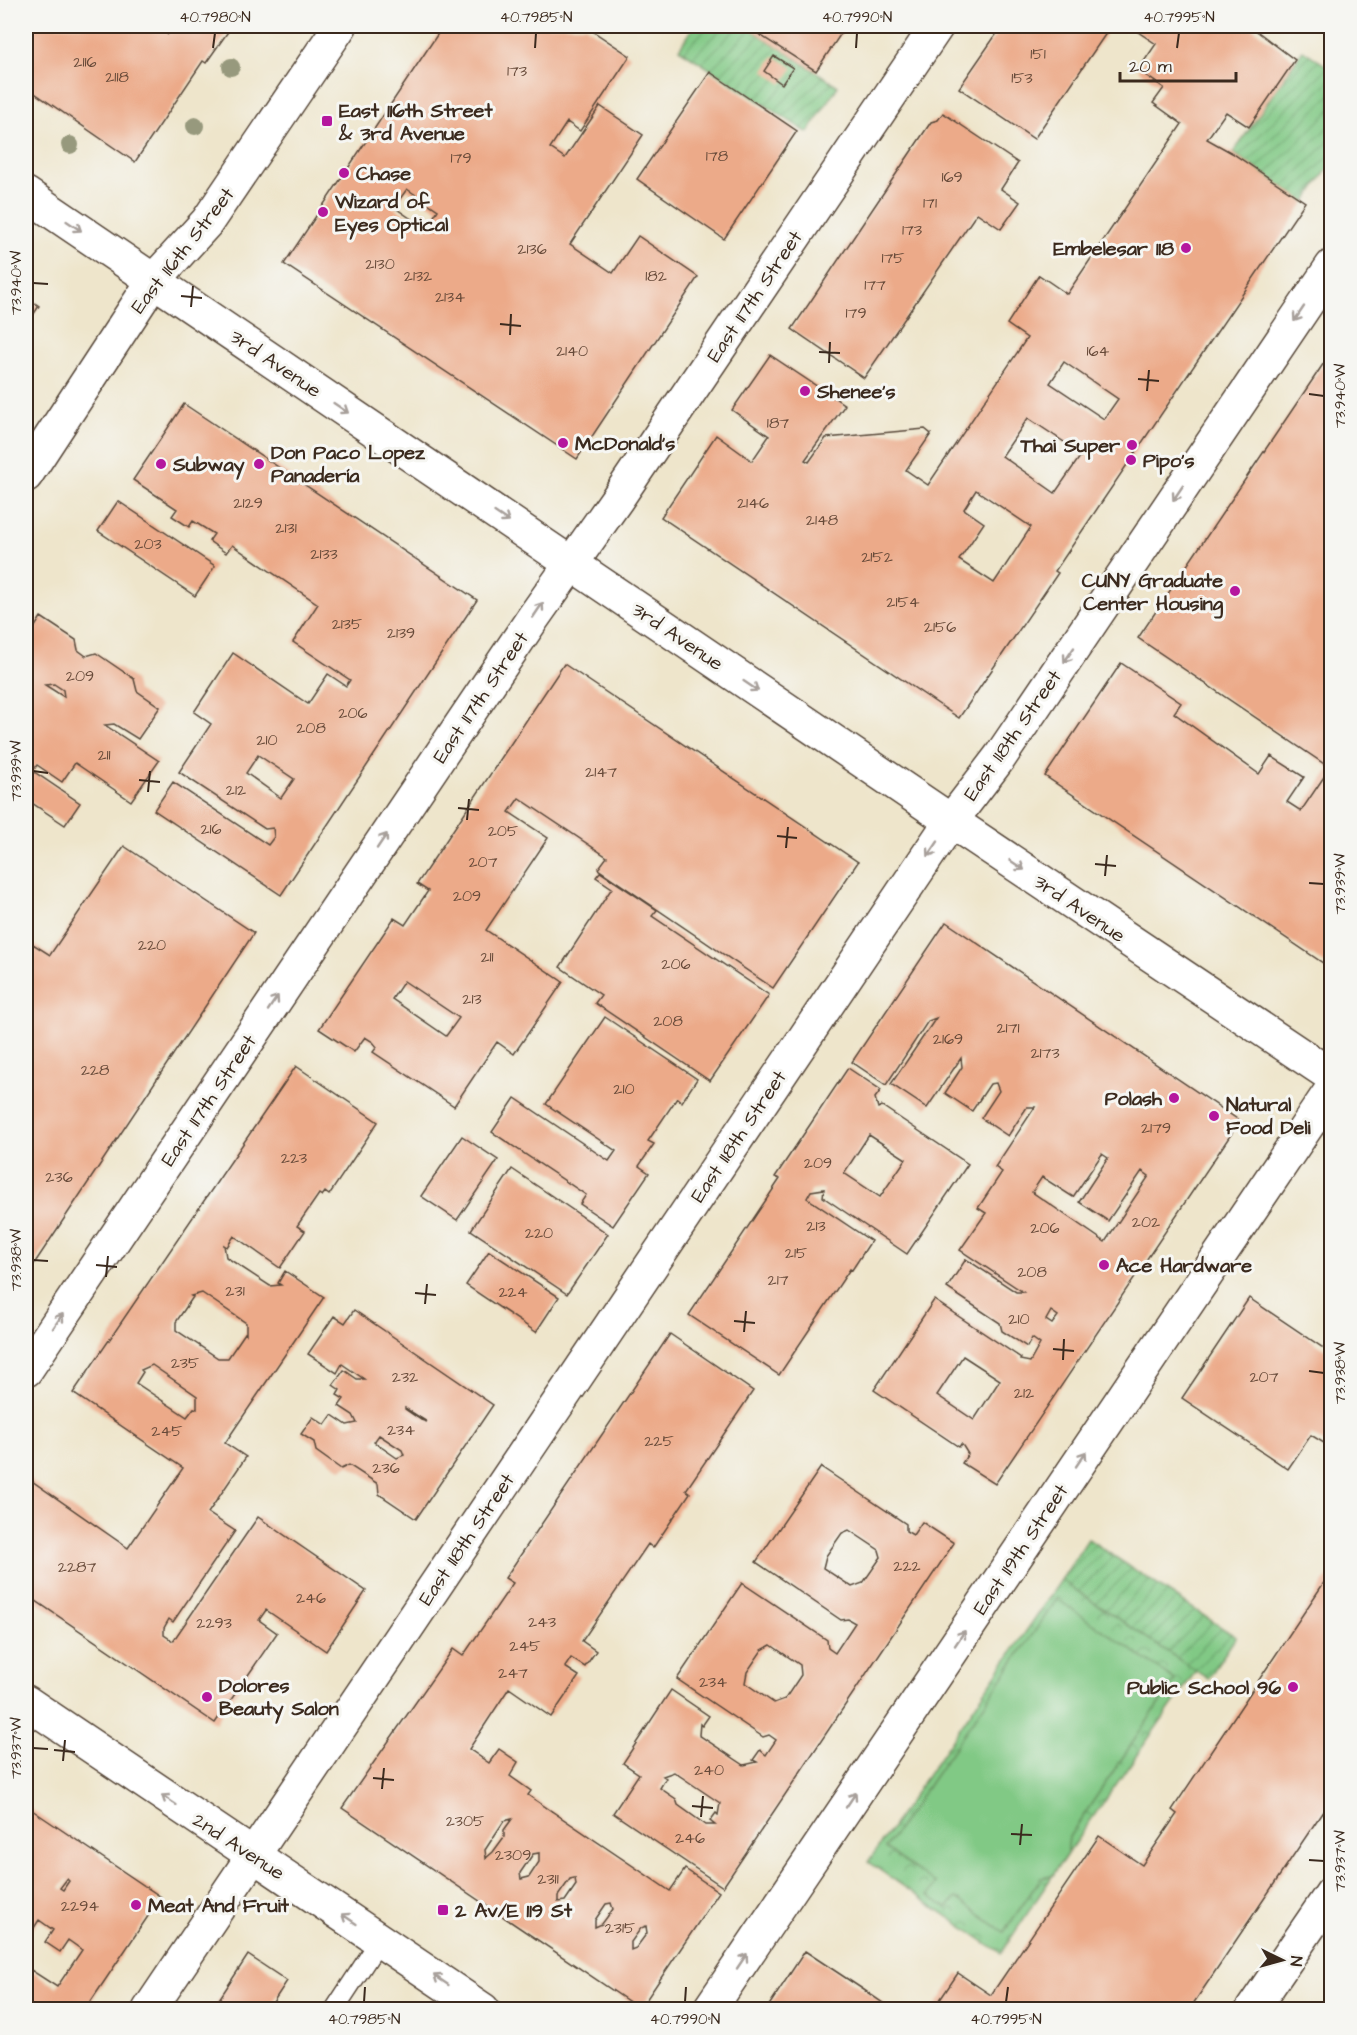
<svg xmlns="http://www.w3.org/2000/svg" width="1357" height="2035" font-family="'Architects Daughter',sans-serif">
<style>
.park{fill:url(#park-crowns);stroke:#5e7a52;stroke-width:1.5}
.garden{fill:url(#garden-furrows);stroke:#5e7a52;stroke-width:1.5}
.pitch{fill:#81c985;stroke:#5e7a52;stroke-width:1.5}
.building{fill:#ecaa89;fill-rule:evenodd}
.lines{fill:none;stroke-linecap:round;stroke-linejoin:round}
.lane-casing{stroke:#564638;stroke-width:21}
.street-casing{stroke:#564638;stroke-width:36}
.secondary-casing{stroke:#564638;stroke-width:36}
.primary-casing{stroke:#564638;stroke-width:36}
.lane{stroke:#fff;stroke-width:18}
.street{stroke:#fff;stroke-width:33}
.secondary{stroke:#fff;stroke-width:33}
.primary{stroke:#fff;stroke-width:33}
.tree{fill:#97997d}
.oneway{stroke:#a79f9a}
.ticks{fill:none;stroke:#3b2a1e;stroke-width:2}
.poi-dot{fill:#b5179e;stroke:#f6f6f2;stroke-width:2}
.labels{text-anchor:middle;stroke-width:6;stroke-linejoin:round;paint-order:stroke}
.number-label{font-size:16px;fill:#674a39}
.poi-label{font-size:20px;font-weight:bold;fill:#3b2a1e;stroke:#f6f6f2;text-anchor:start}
.street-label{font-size:20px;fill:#3b2a1e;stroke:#f6f6f2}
.neatline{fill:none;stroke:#3b2a1e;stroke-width:2}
.ticks-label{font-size:15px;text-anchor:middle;fill:#3b2a1e}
</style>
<defs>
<pattern id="park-crowns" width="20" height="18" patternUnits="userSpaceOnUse" patternTransform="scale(1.5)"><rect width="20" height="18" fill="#81c985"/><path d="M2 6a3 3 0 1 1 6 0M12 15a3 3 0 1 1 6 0" fill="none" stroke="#6ba36c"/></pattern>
<pattern id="garden-furrows" width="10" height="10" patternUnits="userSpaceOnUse" patternTransform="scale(1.5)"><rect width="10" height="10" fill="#81c985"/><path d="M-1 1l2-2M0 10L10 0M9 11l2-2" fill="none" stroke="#6ba36c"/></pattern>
</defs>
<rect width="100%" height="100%" fill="#f6f6f2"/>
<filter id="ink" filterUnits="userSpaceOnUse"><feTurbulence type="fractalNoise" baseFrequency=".0167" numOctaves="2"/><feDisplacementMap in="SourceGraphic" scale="12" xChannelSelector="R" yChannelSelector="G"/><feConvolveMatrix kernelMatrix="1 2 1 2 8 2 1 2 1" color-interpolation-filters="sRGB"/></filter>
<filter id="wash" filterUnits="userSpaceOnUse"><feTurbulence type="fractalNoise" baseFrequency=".008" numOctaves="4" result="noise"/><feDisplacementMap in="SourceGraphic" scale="24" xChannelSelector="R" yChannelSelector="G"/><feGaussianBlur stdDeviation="1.35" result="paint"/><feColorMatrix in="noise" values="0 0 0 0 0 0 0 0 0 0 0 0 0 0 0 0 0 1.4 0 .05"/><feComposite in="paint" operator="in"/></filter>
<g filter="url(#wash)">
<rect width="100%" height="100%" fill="#eee5cb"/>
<!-- park -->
<path class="park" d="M1061,1580L1196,1671L1067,1854L1001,1953L868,1862Z"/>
<!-- garden -->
<path class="garden" d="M694,26H746L838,86L808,133L679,49Z
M1303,50L1331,69V164L1305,202L1233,153Z
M1088,1539L1236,1637L1208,1679L1061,1580Z"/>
<!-- pitch -->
<path class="pitch" d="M1057,1599L1175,1680L1069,1837L1067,1854L1052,1876L1041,1878L1004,1932L956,1898L947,1908L928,1895L936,1884L885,1848Z"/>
<g id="blocks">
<!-- building -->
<path class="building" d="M26,26H172L167,35L173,26H232L206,63L203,61L135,162L26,87Z
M443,26H585L630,56L580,131L567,122L550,148L565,158L600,106L643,135L570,244L613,273L638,236L698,277L577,459L284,264ZM407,189L438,210L426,229L394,207Z
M746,26H846L816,71Z
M1002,26H1111L1034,139L959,88Z
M1129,26H1250L1295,60L1249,127L1226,112L1207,139L1232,153L1305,202L1055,571L1058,573L959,718L661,517L716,435L752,461L769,436L732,410L770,355L845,405L805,460L809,462L826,438L925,429L931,434L906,470L928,485L1027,338L1007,324L1039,275L1067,294L1182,124L1153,103L1164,88L1138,70L1156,44ZM1064,362L1118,399L1104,419L1050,383ZM1028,418L1082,454L1055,493L1002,456ZM976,490L1031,527L994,583L959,560L984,523L964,509Z
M774,56L793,68L782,84L764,71Z
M710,72L797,131L724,239L637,179Z
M943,113L1018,163L1001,189L1020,202L1001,229L977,213L864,378L792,329L931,122L938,120Z
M26,297L39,306L26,326Z
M1332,351V969L1045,776L1121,663L1181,703L1174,713L1259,774L1271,756L1304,777L1287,802L1301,811L1330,768L1138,638Z
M184,404L477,600L281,895L154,810L173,782L268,845L274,837L273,828L265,829L179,772L211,724L194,712L233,653L308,704L328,674L346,686L350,680L293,642L318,604L232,545L226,553L209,541L214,534L193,521L189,527L172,516L177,509L133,480ZM258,755L294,779L281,798L246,773Z
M118,501L215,566L195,596L98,531Z
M41,617L76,640L78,650L86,656L96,653L134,679L137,691L160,707L138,739L114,724L105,725L159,761L131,801L75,763L62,782L37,765L33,771L80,803L65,825L26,799V641ZM54,684L63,690L64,697L45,685Z
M564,664L858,862L773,988L598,869L607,857L519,798L509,812L548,838L486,930L563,982L514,1054L497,1042L454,1106L373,1052L377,1047L373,1042L365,1037L354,1052L319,1029L394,918L405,925L428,891L417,884ZM404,981L459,1018L446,1036L392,999Z
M124,846L254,933L26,1276V956L33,944L50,955Z
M600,872L657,910L652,916L769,995L710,1081L595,1003L601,995L560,967L612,888L596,877Z
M946,922L1240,1121L995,1484L962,1463L968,1454L963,1446L961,1444L959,1447L874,1390L934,1300L1021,1358L1020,1360L1030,1362L1040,1344L1032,1338L1027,1347L1002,1331L1000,1323L947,1288L966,1259L1016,1292H1023L960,1250L986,1213L978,1208L1002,1172L995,1167L1035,1107H1027L1008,1136L981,1118L999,1091L996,1083L990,1084L972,1111L945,1093L962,1067L961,1058L927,1108L891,1084L936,1018L928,1021L886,1085L852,1062ZM1102,1154L1108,1158L1079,1202L1108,1221L1142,1171L1149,1176L1105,1242L1032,1192L1042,1177L1073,1197ZM1051,1311L1058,1316L1052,1324L1046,1320ZM963,1356L1000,1380L974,1420L937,1395Z
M605,1017L697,1079L682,1102L677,1098L648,1141L654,1144L639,1166L649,1173L613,1226L580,1204L586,1195L492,1132L515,1098L609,1161L616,1151L546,1104Z
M296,1066L378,1122L329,1195L325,1192L322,1196L319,1194L297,1226L305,1231L280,1268L234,1236L227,1247L224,1245L226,1257L270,1286L281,1285L278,1283L285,1271L324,1297L225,1443L246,1457L208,1513L235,1531L173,1622L169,1619L164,1628V1635L173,1641L258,1517L366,1591L326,1651L266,1610L259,1620L277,1633L215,1723L26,1594V1477L128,1548L183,1468L73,1393ZM202,1293L246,1323V1334L245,1333L228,1358H218L176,1330V1322L193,1297L191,1296ZM152,1365L197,1396V1409L194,1408L187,1417L136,1383L143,1372L141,1370Z
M848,1068L881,1090L875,1098L878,1108L882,1106L968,1164L907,1254L823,1197L824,1189L811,1191L807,1198L871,1241L852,1270L850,1269L779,1375L689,1315L780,1179L775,1177ZM869,1135L906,1159L880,1197L844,1173Z
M462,1136L498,1160L457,1220L421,1196Z
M512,1169L608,1234L567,1294L471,1230Z
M489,1251L559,1297L536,1332L466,1285Z
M1249,1298L1332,1354V1448L1311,1435L1288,1469L1182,1398Z
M354,1310L493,1405L416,1519L379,1494L378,1484L349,1465L341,1469L316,1451L314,1442L301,1434L313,1417L325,1425L332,1415L347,1425L357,1423L353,1415L339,1406L344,1399L337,1395L340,1390L333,1385L344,1370L357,1379H364L342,1364L337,1373L308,1354L334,1316L345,1323ZM405,1408L427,1422L421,1420L405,1409ZM379,1435L402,1450L404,1455L397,1458L374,1442Z
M670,1334L753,1391L686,1490L690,1493L653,1548L648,1544L582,1641L596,1651L585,1667L571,1658L565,1667L579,1676L551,1717L509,1688L469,1749L489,1763L499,1749L518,1762L510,1776L531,1791L528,1795L670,1891L685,1869L719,1892L640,2009L342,1808L453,1649L463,1656L513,1583L505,1578ZM512,1819L504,1830V1837L493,1852L486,1858L485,1850L504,1821ZM539,1853V1862L529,1877L521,1879L520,1873L533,1854ZM575,1878L576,1885L565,1901L558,1902V1896L570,1879ZM611,1903L613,1909L602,1924L595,1927V1920L606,1904ZM646,1926L647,1933L636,1948L631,1950V1942L641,1928Z
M821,1467L906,1524V1531L913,1535L922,1522L954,1543L723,1887L613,1813L639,1774L623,1763L671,1690L709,1716L702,1726L700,1724L699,1735L744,1765L757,1762L753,1760L760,1750L766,1755L776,1740L769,1735L763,1737L677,1679L742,1583L827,1640L828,1648L835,1653L855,1623L848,1619L841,1620L756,1562ZM849,1530L879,1550L881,1557L863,1583L852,1587L823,1568L826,1556L842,1533ZM771,1645L800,1665L801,1675L785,1699L774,1703L745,1683L747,1672L762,1650ZM674,1772L720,1803L718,1815L716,1813L710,1821L715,1825H706L678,1805L676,1799L660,1788L666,1778L663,1776Z
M1329,1575L1332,1577V1798L1189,2010H989L984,2006L981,2010H933L958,1973L991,1995L1099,1836L1142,1865L1177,1814L1172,1810Z
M26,1806L161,1897L85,2010H26V1978L31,1970L57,1987L82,1950L68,1940L60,1952L45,1942L53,1930L39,1920L26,1940ZM67,1879L69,1881L63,1890L60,1888Z
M805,1951L864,1990L893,2010H766Z
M248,1955L287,1981L268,2010H212Z"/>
</g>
</g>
<g filter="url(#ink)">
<use href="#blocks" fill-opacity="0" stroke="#564638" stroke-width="1.5"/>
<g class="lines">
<!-- lane casing -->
<g class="lane-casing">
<path id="lane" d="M334,2010L380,1940"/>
</g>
<!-- street casing -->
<g class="street-casing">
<path id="street" d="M26,1370L533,618L617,499L937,26
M149,2010L951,821L1000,757L1332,266
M709,2010L1332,1089
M1252,2010L1332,1893"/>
</g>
<!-- secondary casing -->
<g class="secondary-casing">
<path id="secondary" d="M26,475L154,280L207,222L340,26"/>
</g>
<!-- primary casing -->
<g class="primary-casing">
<path id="primary" d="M26,194L951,821L1332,1076
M26,1702L483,2010"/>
</g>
<!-- lane -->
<use href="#lane" class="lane"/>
<!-- street -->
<use href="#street" class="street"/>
<!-- secondary -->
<use href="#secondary" class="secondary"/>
<!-- primary -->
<use href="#primary" class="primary"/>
</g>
<!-- trees -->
<g class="tree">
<circle cx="231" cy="67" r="9"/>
<circle cx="195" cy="126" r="9"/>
<circle cx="70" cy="145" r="9"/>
</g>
<!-- one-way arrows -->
<defs><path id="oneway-shaft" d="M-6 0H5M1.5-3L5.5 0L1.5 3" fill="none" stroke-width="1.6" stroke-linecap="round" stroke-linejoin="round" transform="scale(1.5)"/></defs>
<g class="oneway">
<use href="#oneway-shaft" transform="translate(74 226) rotate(34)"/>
<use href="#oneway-shaft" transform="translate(1299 314) rotate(124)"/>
<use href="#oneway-shaft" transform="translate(341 408) rotate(34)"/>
<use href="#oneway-shaft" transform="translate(1178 493) rotate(124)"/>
<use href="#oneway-shaft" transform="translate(502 517) rotate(34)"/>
<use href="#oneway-shaft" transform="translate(538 610) rotate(-56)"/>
<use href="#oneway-shaft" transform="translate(1069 655) rotate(124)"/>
<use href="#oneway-shaft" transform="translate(751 686) rotate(34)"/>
<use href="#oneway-shaft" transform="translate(382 841) rotate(-56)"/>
<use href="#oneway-shaft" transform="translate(933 849) rotate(124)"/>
<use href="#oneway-shaft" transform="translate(1017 865) rotate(34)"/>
<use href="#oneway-shaft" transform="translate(273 1003) rotate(-56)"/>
<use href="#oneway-shaft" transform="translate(58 1321) rotate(-56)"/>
<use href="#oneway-shaft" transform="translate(1081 1459) rotate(-56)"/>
<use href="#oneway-shaft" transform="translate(960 1638) rotate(-56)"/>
<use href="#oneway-shaft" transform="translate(169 1800) rotate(-146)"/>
<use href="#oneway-shaft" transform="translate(851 1800) rotate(-56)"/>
<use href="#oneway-shaft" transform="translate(349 1919) rotate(-146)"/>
<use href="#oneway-shaft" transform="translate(742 1961) rotate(-56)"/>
<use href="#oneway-shaft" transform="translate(441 1980) rotate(-146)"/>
</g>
</g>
<!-- ticks -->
<path class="ticks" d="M213,48L215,33M535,48L536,33M856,48L857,33M1177,48L1179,33M33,283L48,284M181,296L202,298M191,307L193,286M500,324L521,326M510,335L511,314M819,352L840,353M829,363L830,342M1138,379L1159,381M1147,391L1149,370M1309,394L1324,396M33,771L48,773M139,780L160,782M148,792L150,771M458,808L479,810M467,820L469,799M777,836L797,838M786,848L788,827M1095,864L1116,866M1105,876L1107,855M1309,883L1324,884M33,1260L48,1261M96,1265L117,1267M106,1277L108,1256M415,1293L436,1295M425,1304L427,1284M734,1321L755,1323M744,1332L746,1311M1053,1349L1074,1351M1063,1360L1064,1339M1309,1371L1324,1373M33,1748L48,1749M54,1750L75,1752M63,1761L65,1740M373,1778L394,1780M382,1789L384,1768M692,1806L713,1808M701,1817L703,1796M1011,1834L1032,1835M1020,1845L1022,1824M1309,1860L1324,1861M364,2002L365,1987M685,2002L686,1987M1006,2002L1008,1987"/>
<!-- markers -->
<g class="poi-dot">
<rect x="321" y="115" width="12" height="12" rx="3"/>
<circle cx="344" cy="173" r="6"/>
<circle cx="323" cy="212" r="6"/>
<circle cx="1186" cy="248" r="6"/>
<circle cx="805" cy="391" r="6"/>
<circle cx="563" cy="443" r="6"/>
<circle cx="1132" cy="445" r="6"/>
<circle cx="1131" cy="460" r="6"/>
<circle cx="161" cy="464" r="6"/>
<circle cx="259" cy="464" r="6"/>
<circle cx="1235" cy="591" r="6"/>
<circle cx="1174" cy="1098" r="6"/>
<circle cx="1214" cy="1116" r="6"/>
<circle cx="1104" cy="1265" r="6"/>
<circle cx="1293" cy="1687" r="6"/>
<circle cx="207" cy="1697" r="6"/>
<circle cx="136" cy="1905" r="6"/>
<rect x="437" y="1904" width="12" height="12" rx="3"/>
</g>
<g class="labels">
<!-- number labels -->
<g class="number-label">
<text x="1038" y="59">151</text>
<text x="85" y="67">2116</text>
<text x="517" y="76">173</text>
<text x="117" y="82">2118</text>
<text x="1022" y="83">153</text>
<text x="717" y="161">178</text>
<text x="461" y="163">179</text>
<text x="952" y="182">169</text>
<text x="930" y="208">171</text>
<text x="912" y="235">173</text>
<text x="532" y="254">2136</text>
<text x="893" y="263">175</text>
<text x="380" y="269">2130</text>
<text x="418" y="281">2132</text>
<text x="656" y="281">182</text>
<text x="875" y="290">177</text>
<text x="450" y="302">2134</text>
<text x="856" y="318">179</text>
<text x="572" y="356">2140</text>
<text x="1098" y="356">164</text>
<text x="778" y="428">187</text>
<text x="248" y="508">2129</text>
<text x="753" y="508">2146</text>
<text x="822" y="525">2148</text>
<text x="286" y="533">2131</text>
<text x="148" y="549">203</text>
<text x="324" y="559">2133</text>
<text x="877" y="562">2152</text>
<text x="903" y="607">2154</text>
<text x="347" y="629">2135</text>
<text x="940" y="632">2156</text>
<text x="401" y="638">2139</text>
<text x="80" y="681">209</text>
<text x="353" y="718">206</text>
<text x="311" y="733">208</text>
<text x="267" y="745">210</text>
<text x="104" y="760">211</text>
<text x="601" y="777">2147</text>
<text x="236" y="795">212</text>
<text x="211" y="834">216</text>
<text x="503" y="836">205</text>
<text x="483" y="867">207</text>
<text x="467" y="901">209</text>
<text x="152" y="950">220</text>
<text x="487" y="962">211</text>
<text x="676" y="969">206</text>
<text x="472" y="1004">213</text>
<text x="668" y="1026">208</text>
<text x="1008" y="1033">2171</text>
<text x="948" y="1044">2169</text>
<text x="1045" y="1058">2173</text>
<text x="95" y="1075">228</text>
<text x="624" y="1094">210</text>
<text x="1156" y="1133">2179</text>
<text x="294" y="1163">223</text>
<text x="818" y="1168">209</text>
<text x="59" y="1182">236</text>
<text x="1146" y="1227">202</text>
<text x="816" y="1231">213</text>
<text x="1045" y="1233">206</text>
<text x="539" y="1238">220</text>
<text x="796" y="1258">215</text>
<text x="1032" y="1277">208</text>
<text x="778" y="1285">217</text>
<text x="235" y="1296">231</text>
<text x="513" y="1297">224</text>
<text x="1019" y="1324">210</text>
<text x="185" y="1368">235</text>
<text x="405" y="1382">232</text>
<text x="1264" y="1382">207</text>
<text x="1024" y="1398">212</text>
<text x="401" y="1435">234</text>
<text x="167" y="1436">245</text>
<text x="659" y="1446">225</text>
<text x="386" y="1473">236</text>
<text x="907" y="1571">222</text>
<text x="77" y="1572">2287</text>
<text x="311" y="1603">246</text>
<text x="542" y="1627">243</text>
<text x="214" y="1628">2293</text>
<text x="525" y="1651">245</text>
<text x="513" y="1678">247</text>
<text x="713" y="1687">234</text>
<text x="709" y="1775">240</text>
<text x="465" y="1826">2305</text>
<text x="690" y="1843">246</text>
<text x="513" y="1860">2309</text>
<text x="548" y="1884">2311</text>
<text x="80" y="1911">2294</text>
<text x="620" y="1933">2315</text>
</g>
<!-- poi labels -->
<g class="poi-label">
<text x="339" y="117">East 116th Street<tspan x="339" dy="23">&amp; 3rd Avenue</tspan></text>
<text x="356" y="180">Chase</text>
<text x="335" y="208">Wizard of<tspan x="335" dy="23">Eyes Optical</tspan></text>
<text x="1174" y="255" text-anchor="end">Embelesar 118</text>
<text x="817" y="398">Shenee's</text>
<text x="575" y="450">McDonald's</text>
<text x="1120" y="452" text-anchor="end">Thai Super</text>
<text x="271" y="459">Don Paco Lopez<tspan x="271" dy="23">Panadería</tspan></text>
<text x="1143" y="467">Pipo's</text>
<text x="173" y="471">Subway</text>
<text x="1223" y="587" text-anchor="end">CUNY Graduate<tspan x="1223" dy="23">Center Housing</tspan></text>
<text x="1162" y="1105" text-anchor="end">Polash</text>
<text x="1226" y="1111">Natural<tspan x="1226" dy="23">Food Deli</tspan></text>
<text x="1116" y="1272">Ace Hardware</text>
<text x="219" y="1692">Dolores<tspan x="219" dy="23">Beauty Salon</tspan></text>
<text x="1281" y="1694" text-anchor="end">Public School 96</text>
<text x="148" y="1912">Meat And Fruit</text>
<text x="455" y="1917">2 Av/E 119 St</text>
</g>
<!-- street labels -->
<g class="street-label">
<text transform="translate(182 250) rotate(-52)" y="7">East 116th Street</text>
<text transform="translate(754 296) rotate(-56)" y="7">East 117th Street</text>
<text transform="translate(276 363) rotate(34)" y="7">3rd Avenue</text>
<text transform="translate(678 636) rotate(34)" y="7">3rd Avenue</text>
<text transform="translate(480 697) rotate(-56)" y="7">East 117th Street</text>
<text transform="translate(1012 735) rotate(-55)" y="7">East 118th Street</text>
<text transform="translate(1080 908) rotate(34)" y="7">3rd Avenue</text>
<text transform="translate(208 1100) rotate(-56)" y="7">East 117th Street</text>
<text transform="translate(738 1136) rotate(-56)" y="7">East 118th Street</text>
<text transform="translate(466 1539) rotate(-56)" y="7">East 118th Street</text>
<text transform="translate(1020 1549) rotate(-56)" y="7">East 119th Street</text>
<text transform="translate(239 1846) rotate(33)" y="7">2nd Avenue</text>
</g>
</g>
<!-- margin -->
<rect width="1357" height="2035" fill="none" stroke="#f6f6f2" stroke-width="66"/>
<!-- north arrow -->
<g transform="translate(1282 1960) rotate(95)" stroke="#f6f6f2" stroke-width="4.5" paint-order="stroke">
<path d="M0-4.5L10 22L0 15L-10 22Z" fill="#3b2a1e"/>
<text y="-9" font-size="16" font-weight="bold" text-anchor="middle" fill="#3b2a1e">N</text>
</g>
<!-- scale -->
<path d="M1120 72v9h116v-9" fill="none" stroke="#3b2a1e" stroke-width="3"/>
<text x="1129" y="72" font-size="18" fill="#3b2a1e" stroke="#f6f6f2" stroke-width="4.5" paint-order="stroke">20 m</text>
<rect x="33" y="33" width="1291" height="1969" class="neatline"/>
<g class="ticks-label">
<text x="215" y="22">40.7980°N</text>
<text x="536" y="22">40.7985°N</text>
<text x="857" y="22">40.7990°N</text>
<text x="1179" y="22">40.7995°N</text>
<text transform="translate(16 283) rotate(-90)" y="5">73.940°W</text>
<text transform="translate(1340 396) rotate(-90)" y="5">73.940°W</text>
<text transform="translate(16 771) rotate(-90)" y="5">73.939°W</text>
<text transform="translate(1340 884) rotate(-90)" y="5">73.939°W</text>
<text transform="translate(16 1260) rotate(-90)" y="5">73.938°W</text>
<text transform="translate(1340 1373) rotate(-90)" y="5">73.938°W</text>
<text transform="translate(16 1748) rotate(-90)" y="5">73.937°W</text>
<text transform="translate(1340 1861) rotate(-90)" y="5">73.937°W</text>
<text x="364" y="2024">40.7985°N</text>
<text x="685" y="2024">40.7990°N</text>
<text x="1006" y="2024">40.7995°N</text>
</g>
</svg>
